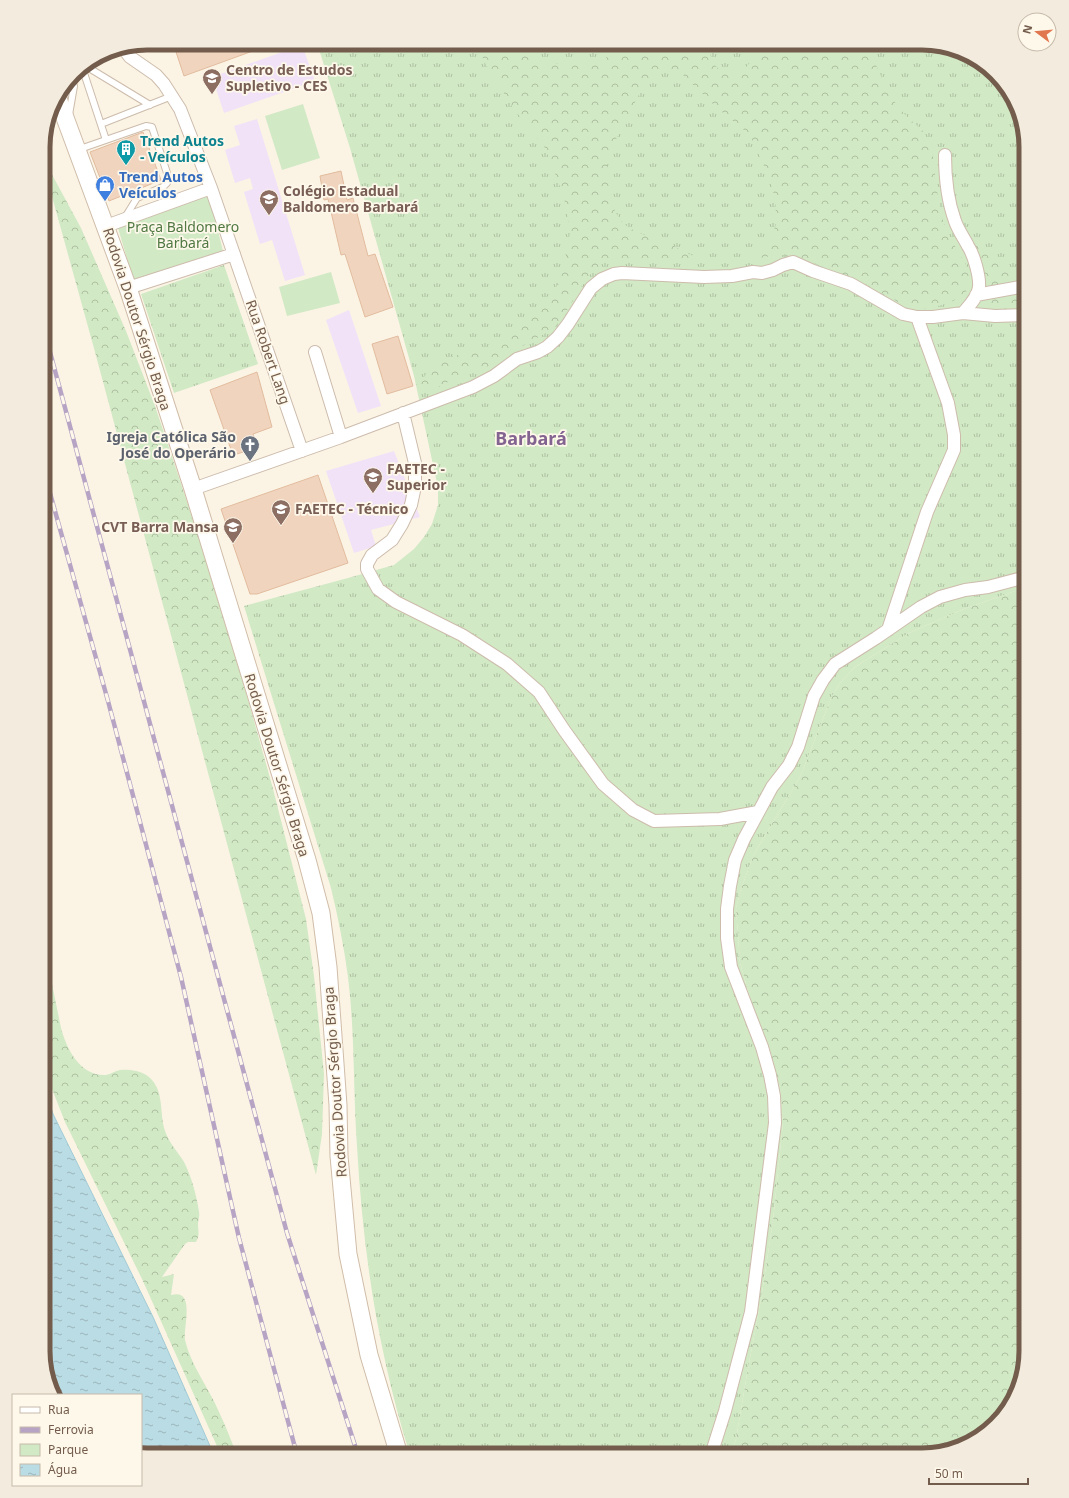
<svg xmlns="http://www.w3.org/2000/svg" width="1069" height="1498" font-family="'Noto Sans',sans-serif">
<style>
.education{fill:#f1e2f8}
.grass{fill:url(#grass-tufts)}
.forest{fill:url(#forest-crowns)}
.park{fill:#d1e9c4}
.water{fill:url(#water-ripples);stroke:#a1cbd6}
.building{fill:#f0d4be;stroke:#e2bc9e}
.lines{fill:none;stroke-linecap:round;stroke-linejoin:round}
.service-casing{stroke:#cdbcac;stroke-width:8}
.minor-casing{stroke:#cdbcac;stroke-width:14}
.secondary-casing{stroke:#d0bda9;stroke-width:19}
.service{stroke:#fff;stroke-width:6}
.minor{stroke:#fff;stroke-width:12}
.secondary{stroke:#fff;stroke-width:17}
.rail-casing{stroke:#b7a4c5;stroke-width:4.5}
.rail{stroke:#fef8eb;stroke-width:3;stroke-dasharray:9;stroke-linecap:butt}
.labels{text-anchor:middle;stroke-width:3.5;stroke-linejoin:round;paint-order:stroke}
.education-label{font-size:14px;font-weight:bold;fill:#785e54;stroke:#fef8eb;text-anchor:start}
.culture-label{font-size:14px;font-weight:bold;fill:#0d838f;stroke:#fef8eb;text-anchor:start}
.shop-label{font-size:14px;font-weight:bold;fill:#366cbe;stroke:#fef8eb;text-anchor:start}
.park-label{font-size:14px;fill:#507943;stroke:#fef8eb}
.street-label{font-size:14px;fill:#735c4b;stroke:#fef8eb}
.worship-label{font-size:14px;font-weight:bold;fill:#5b616d;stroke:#fef8eb;text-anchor:end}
.district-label{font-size:18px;font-weight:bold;fill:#836390;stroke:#fef8eb}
.rim{fill:none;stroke:#735c4b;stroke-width:5}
</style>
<defs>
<pattern id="grass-tufts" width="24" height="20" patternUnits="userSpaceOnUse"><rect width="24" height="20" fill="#d1e9c4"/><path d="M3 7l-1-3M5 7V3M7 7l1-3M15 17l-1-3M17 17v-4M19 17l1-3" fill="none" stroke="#aec0a1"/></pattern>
<pattern id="forest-crowns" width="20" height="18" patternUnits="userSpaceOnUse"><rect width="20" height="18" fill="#d1e9c4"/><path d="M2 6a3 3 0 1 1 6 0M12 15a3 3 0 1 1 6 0" fill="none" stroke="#aec0a1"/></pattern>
<pattern id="water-ripples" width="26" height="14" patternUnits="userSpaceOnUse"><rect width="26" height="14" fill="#badce4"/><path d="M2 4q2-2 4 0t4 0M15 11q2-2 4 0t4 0" fill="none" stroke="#9cb6bb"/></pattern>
</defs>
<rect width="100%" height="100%" fill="#fbf4e5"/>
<!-- education -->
<path class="education" d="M302,45L315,81L224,113L212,77Z
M257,119L305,275L285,281L272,240L260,244L244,192L253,189L250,178L235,183L225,150L240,145L234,126Z
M349,310L381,406L358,413L326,320Z
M394,451L420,517L371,530L376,546L354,553L326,471Z"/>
<!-- grass -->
<path class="grass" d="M317,43H929L974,57L1012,95L1026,147V590L1021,589L964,609L909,633L855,667L840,683L831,698L810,752L800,777L754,854L741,889L736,908L740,963L754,1012L770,1050L780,1089L783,1122L773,1221L761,1299L747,1374L736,1439L731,1455H410C378,1352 363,1254 357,1146C353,1090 355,1033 348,977C344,947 338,917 331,888L244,606L348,578L394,565L414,549L424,537L432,524L438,505V488L414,376L350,148Z
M224,265L258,364L174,393L141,294Z"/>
<!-- forest -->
<path class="forest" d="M476,43H510L525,54L548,65L570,61L581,62L592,65L605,59L618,43H709C710,49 710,57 713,62C719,74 735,77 745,68C752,63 756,51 758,43H873L875,63L890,96L907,117L922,130L932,147L938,199L945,229L965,263L971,279V285L968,290L953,301L935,307L922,309L905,306L864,283L808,261L789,256L776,255L744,261L761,250L771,238L776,224V214L775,199L771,183L757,149L749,134L717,108L681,73L667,68L655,71L645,83L613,145L607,164L608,179L615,212L624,224L636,232L669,243L682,251L698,258L716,260L663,258L615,259L603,263L593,271L584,282L565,314L553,329L517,349L495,364L462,375L436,388H417L433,363L445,358L488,348L506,338L525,316L541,304L557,286L564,269L568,247L570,231L564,197L545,148L513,108L485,63Z
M43,158L81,228L126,331L155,406L220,600L272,785L306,919L314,976L324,1074L322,1134L316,1175L95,352L43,164Z
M975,244C999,255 996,273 1026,266V282L984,287L980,257Z
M1026,294V309L991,310L980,307C993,296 1010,296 1026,294Z
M1021,589L1026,590V1351L1012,1403L974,1441L922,1455H731L736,1439L747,1374L761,1299L773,1221L783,1122L780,1089L770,1050L754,1012L740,963L736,908L741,889L754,854L800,777L810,752L831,698L840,683L855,667L909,633L964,609Z
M43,940L61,1028C67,1050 80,1076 106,1075C111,1074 115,1071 120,1070C130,1069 142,1071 149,1077C165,1091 159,1113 165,1131C169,1143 178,1152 184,1162C191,1175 197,1197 199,1212C200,1216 198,1220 198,1224C198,1231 200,1235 196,1242H188L185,1244L162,1277L174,1274L171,1295C196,1288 183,1327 185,1340C191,1366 209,1388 219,1412C226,1426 231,1441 237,1455H221L142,1279L65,1122L43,1066Z"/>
<!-- park -->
<path class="park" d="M303,104L320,158L282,170L265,116Z
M209,195L223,251L134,282L118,228Z
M331,272L340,303L287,316L279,287Z"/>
<!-- water -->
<path class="water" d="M43,1083L53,1114L153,1317L214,1455H141V1395H55L43,1351Z"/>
<!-- building -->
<path class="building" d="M173,43H272V44L184,76Z
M143,132L161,180L109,201L90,152Z
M341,171L347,200L353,198L368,256L375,254L393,307L365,317L345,254L341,255L328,199L324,200L320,176Z
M398,336L413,386L387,394L372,344Z
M257,372L272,427L253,434L258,448L233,455L210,390Z
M318,475L348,563L257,594H250L221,509Z"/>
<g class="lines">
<!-- service casing -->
<g class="service-casing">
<path id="service" d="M84,65L150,105
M82,67L106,140
M69,115L74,86L71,78
M101,124L172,96
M77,150L146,126L152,127L167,173V183L163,187L137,198L124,219"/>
</g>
<!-- minor casing -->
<g class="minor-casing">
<path id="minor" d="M123,48L130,57L156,75L164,84L180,109L211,188L302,451
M945,155C945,178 947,199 955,221C958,230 964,238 968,246C974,255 980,277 979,287C978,297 969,306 963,313
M106,226L211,188
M128,288L234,254
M976,295L1026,286
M315,352L341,437
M403,413L415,463V486L411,505L402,524L392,540L372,555L367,564V569L378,589L396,602L462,635L507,664L539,692L564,730L603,784L633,810L654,821L720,819L758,812
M193,489L341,437L473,387L494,376L517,359L538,352L547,347L558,337L568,324L591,288L602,279L614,274L622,273L704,277L732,276L753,272L762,273L773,270L783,265L793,262L813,271L851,284L903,314L917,317H933L963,313L995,316L1026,315
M888,630L927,512L954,450V435L948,403L917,317
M711,1455L725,1411L751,1312L775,1123L774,1096L770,1075L762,1047L731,967L727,938V909L730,886L735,860L744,839L772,787L789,765L798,747L814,696L823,680L835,664L876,638L921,607L940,597L965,590L988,587L1026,577"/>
</g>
<!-- secondary casing -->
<g class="secondary-casing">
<path id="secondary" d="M57,96L128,288L193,489L307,860L321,913L328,967L338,1105L339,1156L348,1254L369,1355L399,1455"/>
</g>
<!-- service -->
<use href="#service" class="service"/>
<!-- minor -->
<use href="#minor" class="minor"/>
<!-- secondary -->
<use href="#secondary" class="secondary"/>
<!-- rail casing -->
<g class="rail-casing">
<path id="rail" d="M43,326L287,1233L358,1455
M43,468L108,701L181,977L239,1238L297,1455"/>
</g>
<!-- rail -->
<use href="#rail" class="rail"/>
</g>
<!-- icons -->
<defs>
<g id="school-pin" transform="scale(1)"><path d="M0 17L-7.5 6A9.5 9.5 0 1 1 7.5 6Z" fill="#8d6e63" stroke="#fef8eb"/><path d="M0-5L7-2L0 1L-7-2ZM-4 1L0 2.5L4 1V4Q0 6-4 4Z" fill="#fff"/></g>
<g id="building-pin" transform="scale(1)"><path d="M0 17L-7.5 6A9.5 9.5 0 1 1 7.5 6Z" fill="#0f9aa8" stroke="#fef8eb"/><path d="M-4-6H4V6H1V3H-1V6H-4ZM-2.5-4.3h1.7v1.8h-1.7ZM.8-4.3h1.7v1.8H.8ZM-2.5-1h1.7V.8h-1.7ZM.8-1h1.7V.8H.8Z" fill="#fff"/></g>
<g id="shop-pin" transform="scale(1)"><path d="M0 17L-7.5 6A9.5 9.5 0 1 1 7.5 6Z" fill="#3f7fe0" stroke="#fef8eb"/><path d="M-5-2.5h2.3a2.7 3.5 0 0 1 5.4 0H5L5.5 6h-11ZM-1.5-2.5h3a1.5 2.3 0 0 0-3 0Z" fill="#fff"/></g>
<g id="church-pin" transform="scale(1)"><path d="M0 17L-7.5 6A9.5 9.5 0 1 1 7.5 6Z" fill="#6b7280" stroke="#fef8eb"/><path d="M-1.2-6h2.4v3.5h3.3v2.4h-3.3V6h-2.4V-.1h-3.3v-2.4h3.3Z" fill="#fff"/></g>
<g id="university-pin" transform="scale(1)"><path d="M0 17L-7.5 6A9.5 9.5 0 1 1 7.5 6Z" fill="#8d6e63" stroke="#fef8eb"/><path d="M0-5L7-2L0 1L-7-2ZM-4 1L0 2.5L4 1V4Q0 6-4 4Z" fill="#fff"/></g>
</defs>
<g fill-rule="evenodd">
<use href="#school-pin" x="212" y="78"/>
<use href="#building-pin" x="126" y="149"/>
<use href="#shop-pin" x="105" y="185"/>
<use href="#school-pin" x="269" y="199"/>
<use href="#church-pin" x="250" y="445"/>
<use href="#university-pin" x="373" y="477"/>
<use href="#university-pin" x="281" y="509"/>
<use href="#university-pin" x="233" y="527"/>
</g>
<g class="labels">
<!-- education labels -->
<g class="education-label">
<text x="226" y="75">Centro de Estudos<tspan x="226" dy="16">Supletivo - CES</tspan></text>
<text x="283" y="196">Colégio Estadual<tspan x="283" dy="16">Baldomero Barbará</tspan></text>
<text x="387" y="474">FAETEC -<tspan x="387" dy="16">Superior</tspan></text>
<text x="295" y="514">FAETEC - Técnico</text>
<text x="219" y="532" text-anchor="end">CVT Barra Mansa</text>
</g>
<!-- culture labels -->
<g class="culture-label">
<text x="140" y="146">Trend Autos<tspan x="140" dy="16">- Veículos</tspan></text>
</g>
<!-- shop labels -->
<g class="shop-label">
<text x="119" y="182">Trend Autos<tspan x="119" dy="16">Veículos</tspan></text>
</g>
<!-- park labels -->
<g class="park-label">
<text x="183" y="232">Praça Baldomero<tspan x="183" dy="16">Barbará</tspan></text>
</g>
<!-- street labels -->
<g class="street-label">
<text transform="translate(137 319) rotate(72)" y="5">Rodovia Doutor Sérgio Braga</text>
<text transform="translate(268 352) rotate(71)" y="5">Rua Robert Lang</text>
<text transform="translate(277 765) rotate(73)" y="5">Rodovia Doutor Sérgio Braga</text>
<text transform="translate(335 1082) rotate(-94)" y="5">Rodovia Doutor Sérgio Braga</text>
</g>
<!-- worship labels -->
<g class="worship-label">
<text x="236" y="442">Igreja Católica São<tspan x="236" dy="16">José do Operário</tspan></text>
</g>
<!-- district labels -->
<g class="district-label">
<text x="531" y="445">Barbará</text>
</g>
</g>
<!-- crop -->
<path d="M0 0H1069V1498H0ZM147 50H922A97 97 0 0 1 1019 147V1351A97 97 0 0 1 922 1448H147A97 97 0 0 1 50 1351V147A97 97 0 0 1 147 50Z" fill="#f3ecde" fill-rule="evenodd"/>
<path class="rim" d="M147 50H922A97 97 0 0 1 1019 147V1351A97 97 0 0 1 922 1448H147A97 97 0 0 1 50 1351V147A97 97 0 0 1 147 50Z"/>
<!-- legend -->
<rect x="12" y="1394" width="130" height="92" fill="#fef8eb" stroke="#c6baab"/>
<rect x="20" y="1407" width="20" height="6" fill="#ffffff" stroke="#c6baab"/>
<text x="48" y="1414" font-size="12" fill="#735c4b">Rua</text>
<rect x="20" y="1427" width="20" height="6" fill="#b7a4c5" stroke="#c6baab"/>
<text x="48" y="1434" font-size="12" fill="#735c4b">Ferrovia</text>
<rect x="20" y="1444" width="20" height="12" fill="#d1e9c4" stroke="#c6baab"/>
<text x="48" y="1454" font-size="12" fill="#735c4b">Parque</text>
<rect x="20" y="1464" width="20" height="12" fill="url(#water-ripples)" stroke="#c6baab"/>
<text x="48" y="1474" font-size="12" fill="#735c4b">Água</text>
<!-- north arrow -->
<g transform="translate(1037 32) rotate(286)"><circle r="19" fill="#fef8eb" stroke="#c6baab"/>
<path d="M0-3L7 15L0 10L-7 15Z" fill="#e1774e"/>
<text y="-6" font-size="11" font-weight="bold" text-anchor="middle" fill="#735c4b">N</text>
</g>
<!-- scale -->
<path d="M929 1478v6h99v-6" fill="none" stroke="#735c4b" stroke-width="2"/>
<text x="935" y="1478" font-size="12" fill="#735c4b" stroke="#fef8eb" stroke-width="3" paint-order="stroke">50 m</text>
</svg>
